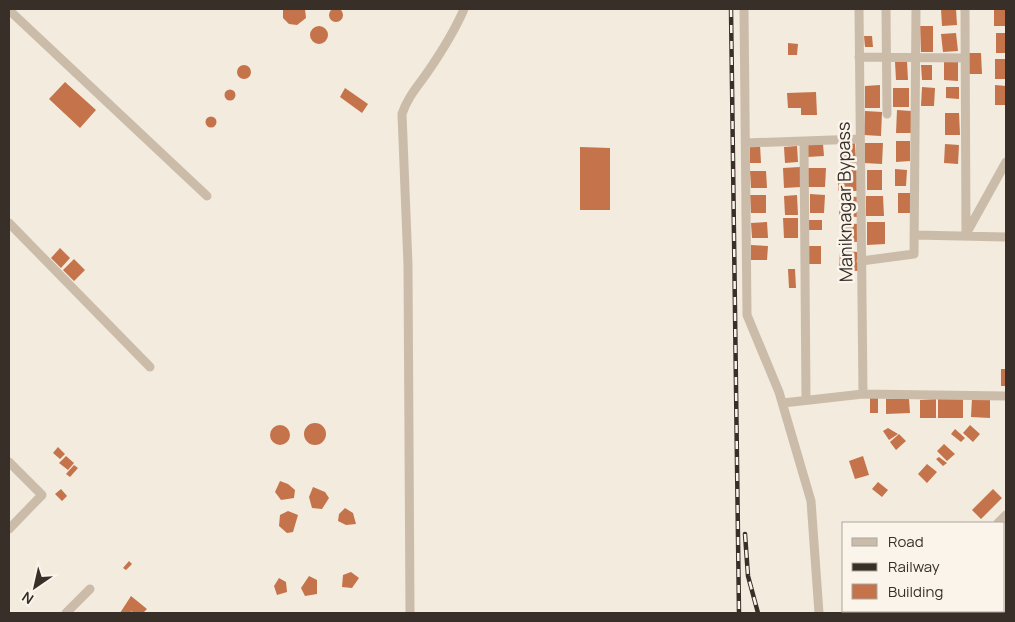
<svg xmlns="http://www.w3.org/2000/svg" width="1015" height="622" font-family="Manrope,sans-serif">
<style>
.building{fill:#c5734a}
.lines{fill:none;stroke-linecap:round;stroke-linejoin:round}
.minor{stroke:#cbbcaa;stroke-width:9}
.rail-casing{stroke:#382f29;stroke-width:4.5}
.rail{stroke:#faf4eb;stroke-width:2.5;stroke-dasharray:8;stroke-linecap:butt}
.labels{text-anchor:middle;stroke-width:5;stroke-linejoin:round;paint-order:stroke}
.street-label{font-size:18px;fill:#382f29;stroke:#faf4eb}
</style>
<rect width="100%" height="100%" fill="#f2ebde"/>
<!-- building -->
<path class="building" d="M329 15a7 7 0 1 1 14 0a7 7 0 1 1-14 0Z
M283,9H305L306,18L297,25L289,24L283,18Z
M941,9H956L957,25L942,26Z
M994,9H1006V26H994Z
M920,26H933V52H921Z
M310 35a9 9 0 1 1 18 0a9 9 0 1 1-18 0Z
M956,33L958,51L943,52L941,34Z
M996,33H1006V53H996Z
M864,36H872L873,47H865Z
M788,43L798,44L797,55H788Z
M968,53H981L982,74H968Z
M995,59H1006V79H995Z
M907,61L908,80H896L895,62Z
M944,62H958V81L944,80Z
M921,65H932V80H922Z
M237 72a7 7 0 1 1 14 0a7 7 0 1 1-14 0Z
M65,82L96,110L80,128L49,99Z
M880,85V108H865V86Z
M995,85L1006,86V105H995Z
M922,87L935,88L934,106H921Z
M946,87H959V99L946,98Z
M345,88L368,104L362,113L340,97Z
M893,88H909V107H893Z
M224.5 95a5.5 5.5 0 1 1 11 0a5.5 5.5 0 1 1-11 0Z
M816,92L817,115H801V108H788L787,93Z
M897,110L911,111V133H896Z
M865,111L882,112L881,136L864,135Z
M945,113H959L960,135H945Z
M205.5 122a5.5 5.5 0 1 1 11 0a5.5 5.5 0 1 1-11 0Z
M896,141H910V161L896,162Z
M855,143L856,163L841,164L840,144Z
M865,143H883L882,164L864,163Z
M823,144L824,156L807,157L806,145Z
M945,144L959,145L958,164L944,163Z
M750,145H760L761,163H750Z
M797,146L798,162L785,163L784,147Z
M580,147L610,148V210H580Z
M800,167L801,187L784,188L783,168Z
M808,168H826L825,187H808Z
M895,169L907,170L906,186H895Z
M838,170H858V191H838Z
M867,170H882V190H867Z
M750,171H766L767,188H751Z
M898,193H911V213H898Z
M810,194L825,195L824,213H810Z
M750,195H766V213H751Z
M797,195L798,215H785L784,196Z
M840,196L858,197V217L839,216Z
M866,196H883L884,216H866Z
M783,218H798V238H784Z
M808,220H822V230H808Z
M767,222L768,238H752L751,223Z
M867,222H885V244L867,245Z
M841,223L858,224L857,242L840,241Z
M751,245L768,246L767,260H751Z
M807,246H821V264H807Z
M60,248L70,258L61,268L51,258Z
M840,251L858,252V271L839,270Z
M74,259L85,270L74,281L63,270Z
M788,269H795L796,288H789Z
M1001,369H1006V386H1001Z
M870,398H878V413H870Z
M972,398L990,399V418L971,417Z
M886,399H909L910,413L886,414Z
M936,399V418H920V400Z
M938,399H963V418H938Z
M304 434a11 11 0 1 1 22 0a11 11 0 1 1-22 0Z
M270 435a10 10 0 1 1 20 0a10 10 0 1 1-20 0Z
M970,425L980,434L973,442L963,433Z
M888,428L898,434L889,440L883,431Z
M955,429L965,438L961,442L951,434Z
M899,434L906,441L896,450L890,442Z
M944,444L955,454L947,461L937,451Z
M58,447L65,454L60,459L53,453Z
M66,456L74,463L68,470L59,463Z
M863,456L869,475L855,479L849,461Z
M939,457L947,463L943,466L936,459Z
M927,464L937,472L927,483L918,474Z
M74,465L78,468L70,477L66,474Z
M280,481L288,484L295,490L294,498L281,500L275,492Z
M878,482L888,490L882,497L872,489Z
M313,487L325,492L329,498L322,509L312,508L309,497Z
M61,489L67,496L62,501L55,494Z
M993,489L1002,498L981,519L972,510Z
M345,508L353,513L356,524L346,525L338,521L339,514Z
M288,511L298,515L293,532L287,533L279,526L280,515Z
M129,561L132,564L126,570L123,568Z
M351,572L359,578L352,588L342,587L343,575Z
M309,576L317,580V594L305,596L301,588Z
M279,578L286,582L287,592L277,595L274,586Z
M131,596L147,609L143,613H134L130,610L133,613H120Z"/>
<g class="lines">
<!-- minor -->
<path class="minor" d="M744,9L747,315L779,392L811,501L819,613
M859,9L863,394
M886,9L887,114
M965,9L966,235
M9,10L207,196
M859,57L965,58
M804,141L806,400
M746,143L860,139
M9,223L150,367
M966,234L1006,162
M914,235L1006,237
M861,261L914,254L916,9
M783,403L863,394L1006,396
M9,462L42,495L9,529
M998,523L1006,515
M66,613L90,589
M410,613L408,265L402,114C408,96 419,85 429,70C442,51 455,30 464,9
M917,613L919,611"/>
<!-- rail casing -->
<g class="rail-casing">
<path id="rail" d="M731,9L739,613
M745,534L748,576L758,613"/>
</g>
<!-- rail -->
<use href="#rail" class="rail"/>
</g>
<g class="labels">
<!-- street labels -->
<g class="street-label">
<text transform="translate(845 202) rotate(-91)" y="6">Maniknagar Bypass</text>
</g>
</g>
<!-- border -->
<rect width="1015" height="622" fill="none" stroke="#382f29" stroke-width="20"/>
<!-- legend -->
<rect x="842" y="522" width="162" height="90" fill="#faf4eb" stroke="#aca59d"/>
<rect x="852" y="538" width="25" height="8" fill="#cbbcaa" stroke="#aca59d"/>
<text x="888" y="547" font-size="15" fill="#382f29">Road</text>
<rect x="852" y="563" width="25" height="8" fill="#382f29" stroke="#aca59d"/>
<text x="888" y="572" font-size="15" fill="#382f29">Railway</text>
<rect x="852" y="584" width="25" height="15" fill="#c5734a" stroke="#aca59d"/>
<text x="888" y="597" font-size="15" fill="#382f29">Building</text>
<!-- north arrow -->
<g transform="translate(35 587) rotate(214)" stroke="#faf4eb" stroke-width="4" paint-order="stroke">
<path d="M0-4L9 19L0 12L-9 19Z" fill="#382f29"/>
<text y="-8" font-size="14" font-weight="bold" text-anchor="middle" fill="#382f29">N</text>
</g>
</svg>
